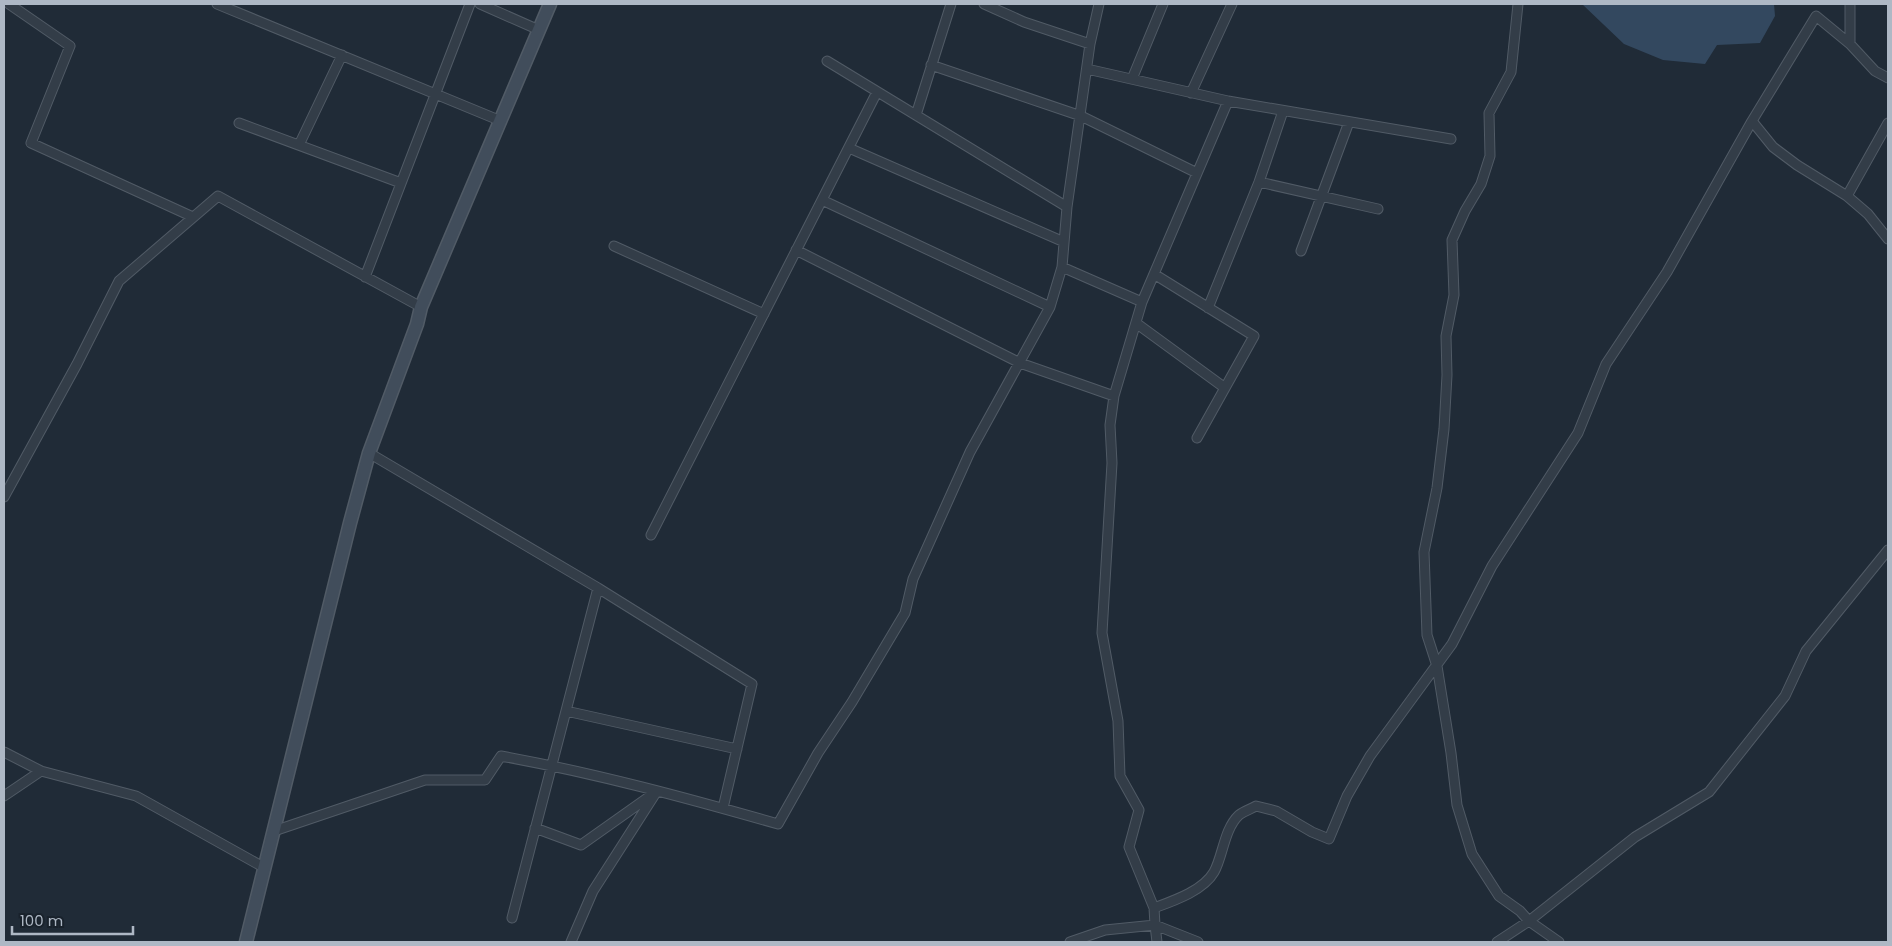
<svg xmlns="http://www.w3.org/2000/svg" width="1892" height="946" font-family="Poppins,sans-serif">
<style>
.water{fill:#33485f}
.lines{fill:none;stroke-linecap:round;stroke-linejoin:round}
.street-casing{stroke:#515b66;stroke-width:11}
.secondary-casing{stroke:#515b66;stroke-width:15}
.street{stroke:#333d48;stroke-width:9}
.secondary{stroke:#414d5b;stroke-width:12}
</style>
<rect width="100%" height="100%" fill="#202b37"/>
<!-- water -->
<path class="water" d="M1582,4H1774L1775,16L1760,43L1717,45L1705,64L1663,60L1624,44Z"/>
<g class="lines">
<!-- street casing -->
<g class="street-casing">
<path id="street" d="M9,4L70,46L31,143L193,217
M217,4L501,121
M480,4L539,30
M984,4L1024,22L1090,44
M1518,4L1511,72L1489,113L1490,156L1481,184L1465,211L1452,240L1454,295L1446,336L1447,375L1444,429L1437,488L1424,552L1427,635L1437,666L1451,753L1457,805L1472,854L1499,896L1520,911L1529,921L1559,942
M1850,4V44
M827,61L1067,207
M931,65L1081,116L1197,173
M1087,69L1228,101L1451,139
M1132,79L1163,4
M1191,93L1232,4
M916,115L951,4
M1752,121L1773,147L1797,165L1847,196L1868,214L1888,239
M239,123L401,183
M299,145L342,55
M849,148L1064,242
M1259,182L1378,209
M1847,196L1888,123
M822,200L1050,307
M614,246L764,314
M796,250L1020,363L1114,396
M1301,251L1349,122
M1062,267L1142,302
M1154,274L1254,336L1197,438
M365,277L470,4
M1208,308L1259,182L1283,111
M1136,323L1225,388
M369,453L598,588L752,684L723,808
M4,497L77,364L119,281L218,196L421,307
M651,535L877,92
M566,711L737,749
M4,752L41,771
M4,796L41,771L136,796L265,868
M535,828L581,845L653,794
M274,831L425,780H485L501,756C595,773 687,798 778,824L818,753L852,702L905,613L913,579L970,452L1050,307L1062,267L1067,207L1090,44L1099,4
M1154,908C1173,901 1203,891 1214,872C1223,856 1224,829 1239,815C1244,811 1251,809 1256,806L1276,811L1312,832L1329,839L1347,796L1370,756L1452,644L1492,566L1578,433L1606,364L1667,272L1752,121L1816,16L1850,44L1875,71L1888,78
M512,918L598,588
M571,942L593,891L657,791
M1070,942L1105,930L1155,925L1157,942
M1198,942L1155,925L1154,908L1129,847L1139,810L1120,776L1118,721L1102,633L1112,463L1110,425L1114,396L1142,302L1228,101
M1497,942L1529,921L1635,837L1709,792L1785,696L1806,651L1888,550"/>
</g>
<!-- secondary casing -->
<g class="secondary-casing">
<path id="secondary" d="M246,942L350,523L369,453L417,324L421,307L550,4"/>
</g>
<!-- street -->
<use href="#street" class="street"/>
<!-- secondary -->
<use href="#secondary" class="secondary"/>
</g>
<!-- border -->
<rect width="1892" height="946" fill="none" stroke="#aeb8c5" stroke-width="10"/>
<!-- scale -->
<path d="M12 926v8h121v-8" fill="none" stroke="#aeb8c5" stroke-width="2.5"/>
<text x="20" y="926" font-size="15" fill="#aeb8c5" stroke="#19222c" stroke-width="4" paint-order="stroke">100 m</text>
</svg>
